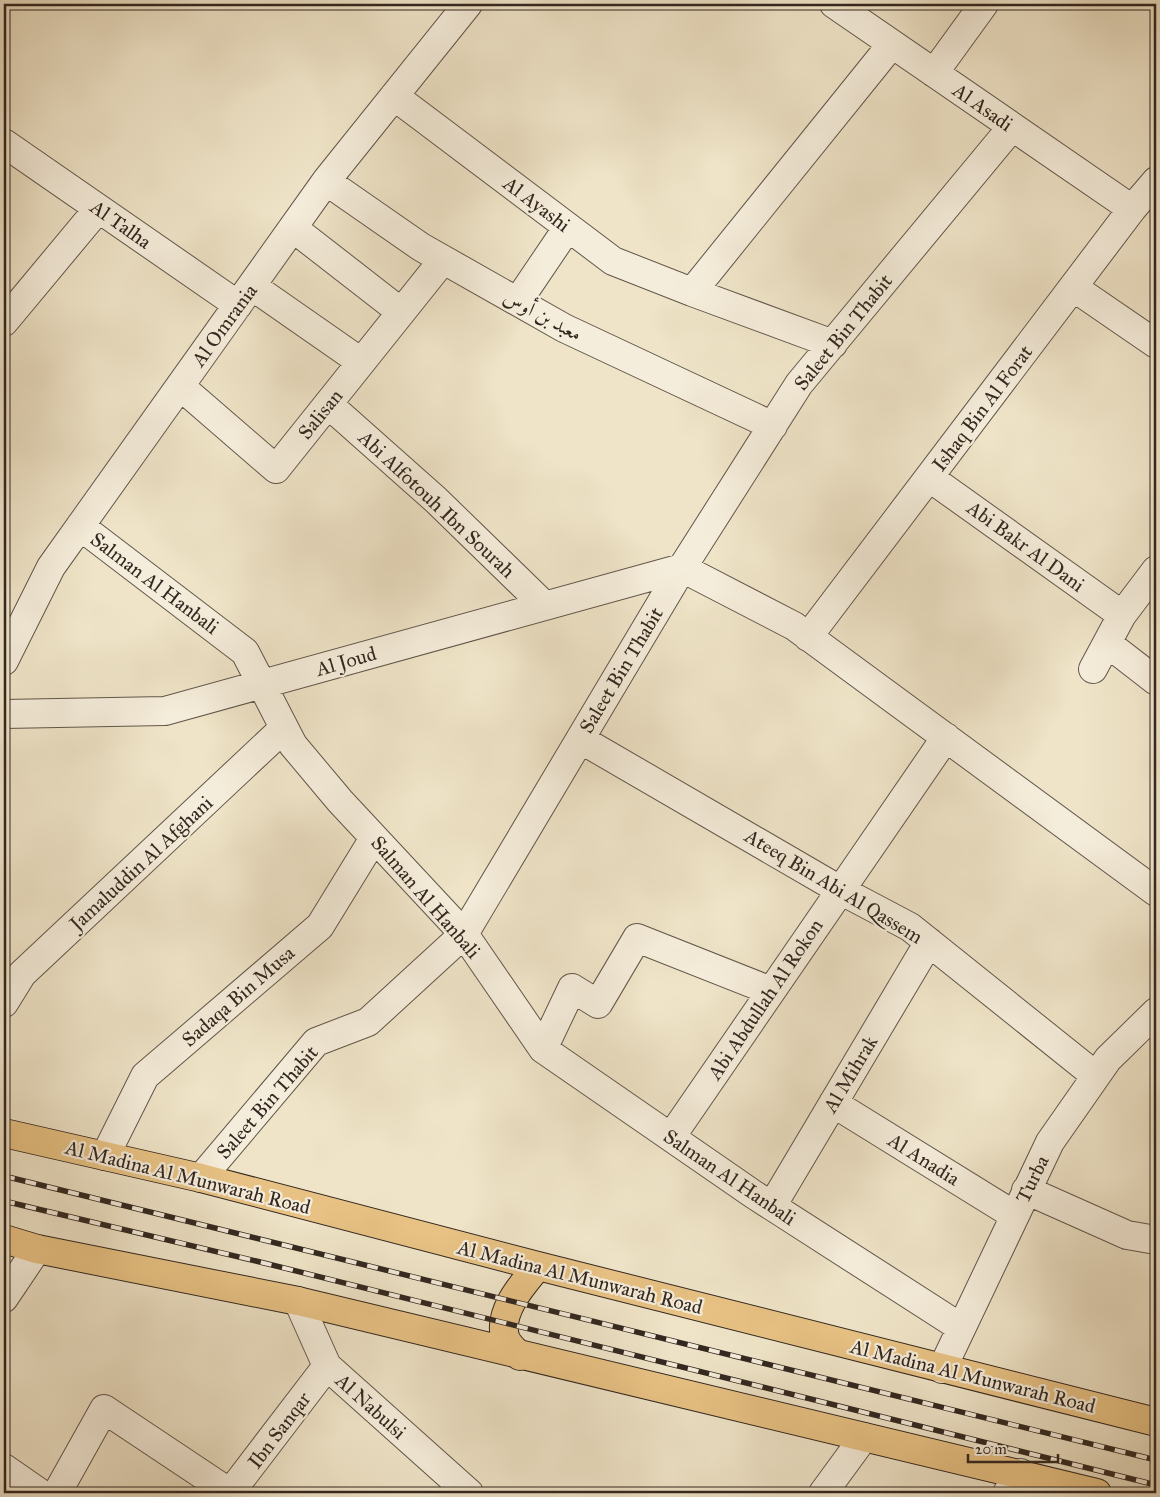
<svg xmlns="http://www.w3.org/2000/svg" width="1160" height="1497" font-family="'IM FELL Great Primer',Amiri,serif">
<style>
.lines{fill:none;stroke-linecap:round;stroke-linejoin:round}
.minor-casing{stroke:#61564a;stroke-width:30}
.major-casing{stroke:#322720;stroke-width:30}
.minor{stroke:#f5eddb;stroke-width:28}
.major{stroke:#e8c284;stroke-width:28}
.rail-casing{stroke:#322720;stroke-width:5.5}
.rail{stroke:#f5eddb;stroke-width:4;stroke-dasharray:11;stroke-linecap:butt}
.labels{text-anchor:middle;stroke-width:4.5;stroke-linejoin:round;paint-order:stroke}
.street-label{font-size:20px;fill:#322720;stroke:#f5eddb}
</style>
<rect width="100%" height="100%" fill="#efe4c8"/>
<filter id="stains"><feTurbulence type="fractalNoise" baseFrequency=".004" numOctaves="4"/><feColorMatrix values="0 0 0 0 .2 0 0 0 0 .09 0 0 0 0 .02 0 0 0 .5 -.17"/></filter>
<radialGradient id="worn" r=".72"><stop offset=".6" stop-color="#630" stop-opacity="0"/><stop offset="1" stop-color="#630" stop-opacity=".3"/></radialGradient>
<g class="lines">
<!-- minor casing -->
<g class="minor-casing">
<path id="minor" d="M834,4L1132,209
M934,73L984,4
M394,96L613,261L692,292L892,44
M4,143L238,305
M326,181L421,247L564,328L773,426
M293,228L401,312
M252,286L361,362
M1073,287L1156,344
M692,292L833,344
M518,301L568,227
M4,322L98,209
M180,386L276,469L443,260
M328,404L436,500L545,606
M930,478L1122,615
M80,526L245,652L293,745L340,801L464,934L543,1049L753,1194L960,1327
M808,637L1132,209L1156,181
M1107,643L1156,681
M4,661L51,567L326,181L468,4
M1093,669L1122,615L1156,570
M4,714L165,711L682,568L794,626L1156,892
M580,739L840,890L910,927L1096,1076
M4,1003L22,974L284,728
M543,1049L572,988L598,1004L637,938L771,991
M833,1103L1014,1215
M671,1137L946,737
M105,1156L145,1076L320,926L374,838
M201,1178L316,1042L368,1022L464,934L682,568L799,384L1012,127
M1026,1190L1127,1235L1156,1240
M772,1206L929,942
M4,1298L37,1249
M298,1301L327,1366L469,1493
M942,1369L1050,1142L1108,1059L1156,1012
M4,1468L40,1493
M57,1493L104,1409L230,1493
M230,1493L327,1366
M823,1493L864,1437
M1007,1493L1021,1473"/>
</g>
<!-- major casing -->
<g class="major-casing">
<path id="major" d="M4,1133L201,1178L538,1266L1156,1422
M4,1239L37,1249L298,1301L1097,1493
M520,1356C515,1351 507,1344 505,1337C498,1311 523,1284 538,1266"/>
</g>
<!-- minor -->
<use href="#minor" class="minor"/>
<!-- major -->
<use href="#major" class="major"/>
<!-- rail casing -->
<g class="rail-casing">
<path id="rail" d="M4,1176L1156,1460
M4,1201L256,1261L1156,1485"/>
</g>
<!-- rail -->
<use href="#rail" class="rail"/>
</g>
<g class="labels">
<!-- street labels -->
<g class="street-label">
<text transform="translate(983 107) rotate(35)" y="7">Al Asadi</text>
<text transform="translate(537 204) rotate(37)" y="7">Al Ayashi</text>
<text transform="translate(121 224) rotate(35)" y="7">Al Talha</text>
<text transform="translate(543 315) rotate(28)" y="7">معبد بن أوس</text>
<text transform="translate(224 325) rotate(-54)" y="7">Al Omrania</text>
<text transform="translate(843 332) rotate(-51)" y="7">Saleet Bin Thabit</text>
<text transform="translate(982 408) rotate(-53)" y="7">Ishaq Bin Al Forat</text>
<text transform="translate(320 414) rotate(-51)" y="7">Salisan</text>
<text transform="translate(437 504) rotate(43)" y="7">Abi Alfotouh Ibn Sourah</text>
<text transform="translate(1026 546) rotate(36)" y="7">Abi Bakr Al Dani</text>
<text transform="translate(155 583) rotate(37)" y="7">Salman Al Hanbali</text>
<text transform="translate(346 661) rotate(-16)" y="7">Al Joud</text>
<text transform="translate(621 670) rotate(-59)" y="7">Saleet Bin Thabit</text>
<text transform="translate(141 863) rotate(-43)" y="7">Jamaluddin Al Afghani</text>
<text transform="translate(834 886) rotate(31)" y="7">Ateeq Bin Abi Al Qassem</text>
<text transform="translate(426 897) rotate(49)" y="7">Salman Al Hanbali</text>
<text transform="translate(238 996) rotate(-41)" y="7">Sadaqa Bin Musa</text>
<text transform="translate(765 999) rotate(-56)" y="7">Abi Abdullah Al Rokon</text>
<text transform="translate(850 1074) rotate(-59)" y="7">Al Mihrak</text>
<text transform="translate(267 1102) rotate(-49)" y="7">Saleet Bin Thabit</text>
<text transform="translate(924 1159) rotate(32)" y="7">Al Anadia</text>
<text transform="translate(188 1177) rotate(14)" y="7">Al Madina Al Munwarah Road</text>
<text transform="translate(730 1177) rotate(34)" y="7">Salman Al Hanbali</text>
<text transform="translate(1032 1179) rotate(-64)" y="7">Turba</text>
<text transform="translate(580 1277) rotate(14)" y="7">Al Madina Al Munwarah Road</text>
<text transform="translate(973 1376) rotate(14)" y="7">Al Madina Al Munwarah Road</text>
<text transform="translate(371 1406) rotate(42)" y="7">Al Nabulsi</text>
<text transform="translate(279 1430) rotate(-53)" y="7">Ibn Sanqar</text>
</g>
</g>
<!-- margin -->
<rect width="1160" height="1497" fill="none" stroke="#efe4c8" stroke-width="20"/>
<rect x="5" y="5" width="1150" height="1487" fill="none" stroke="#322720" stroke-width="2.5"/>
<rect x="10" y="10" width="1140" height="1477" fill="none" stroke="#322720"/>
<!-- scale -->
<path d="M968 1454v8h90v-8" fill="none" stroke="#322720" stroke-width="2.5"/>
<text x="975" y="1454" font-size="15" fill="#322720" stroke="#f5eddb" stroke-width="4" paint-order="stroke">20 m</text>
<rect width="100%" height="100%" filter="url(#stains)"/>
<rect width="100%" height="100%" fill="url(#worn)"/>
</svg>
